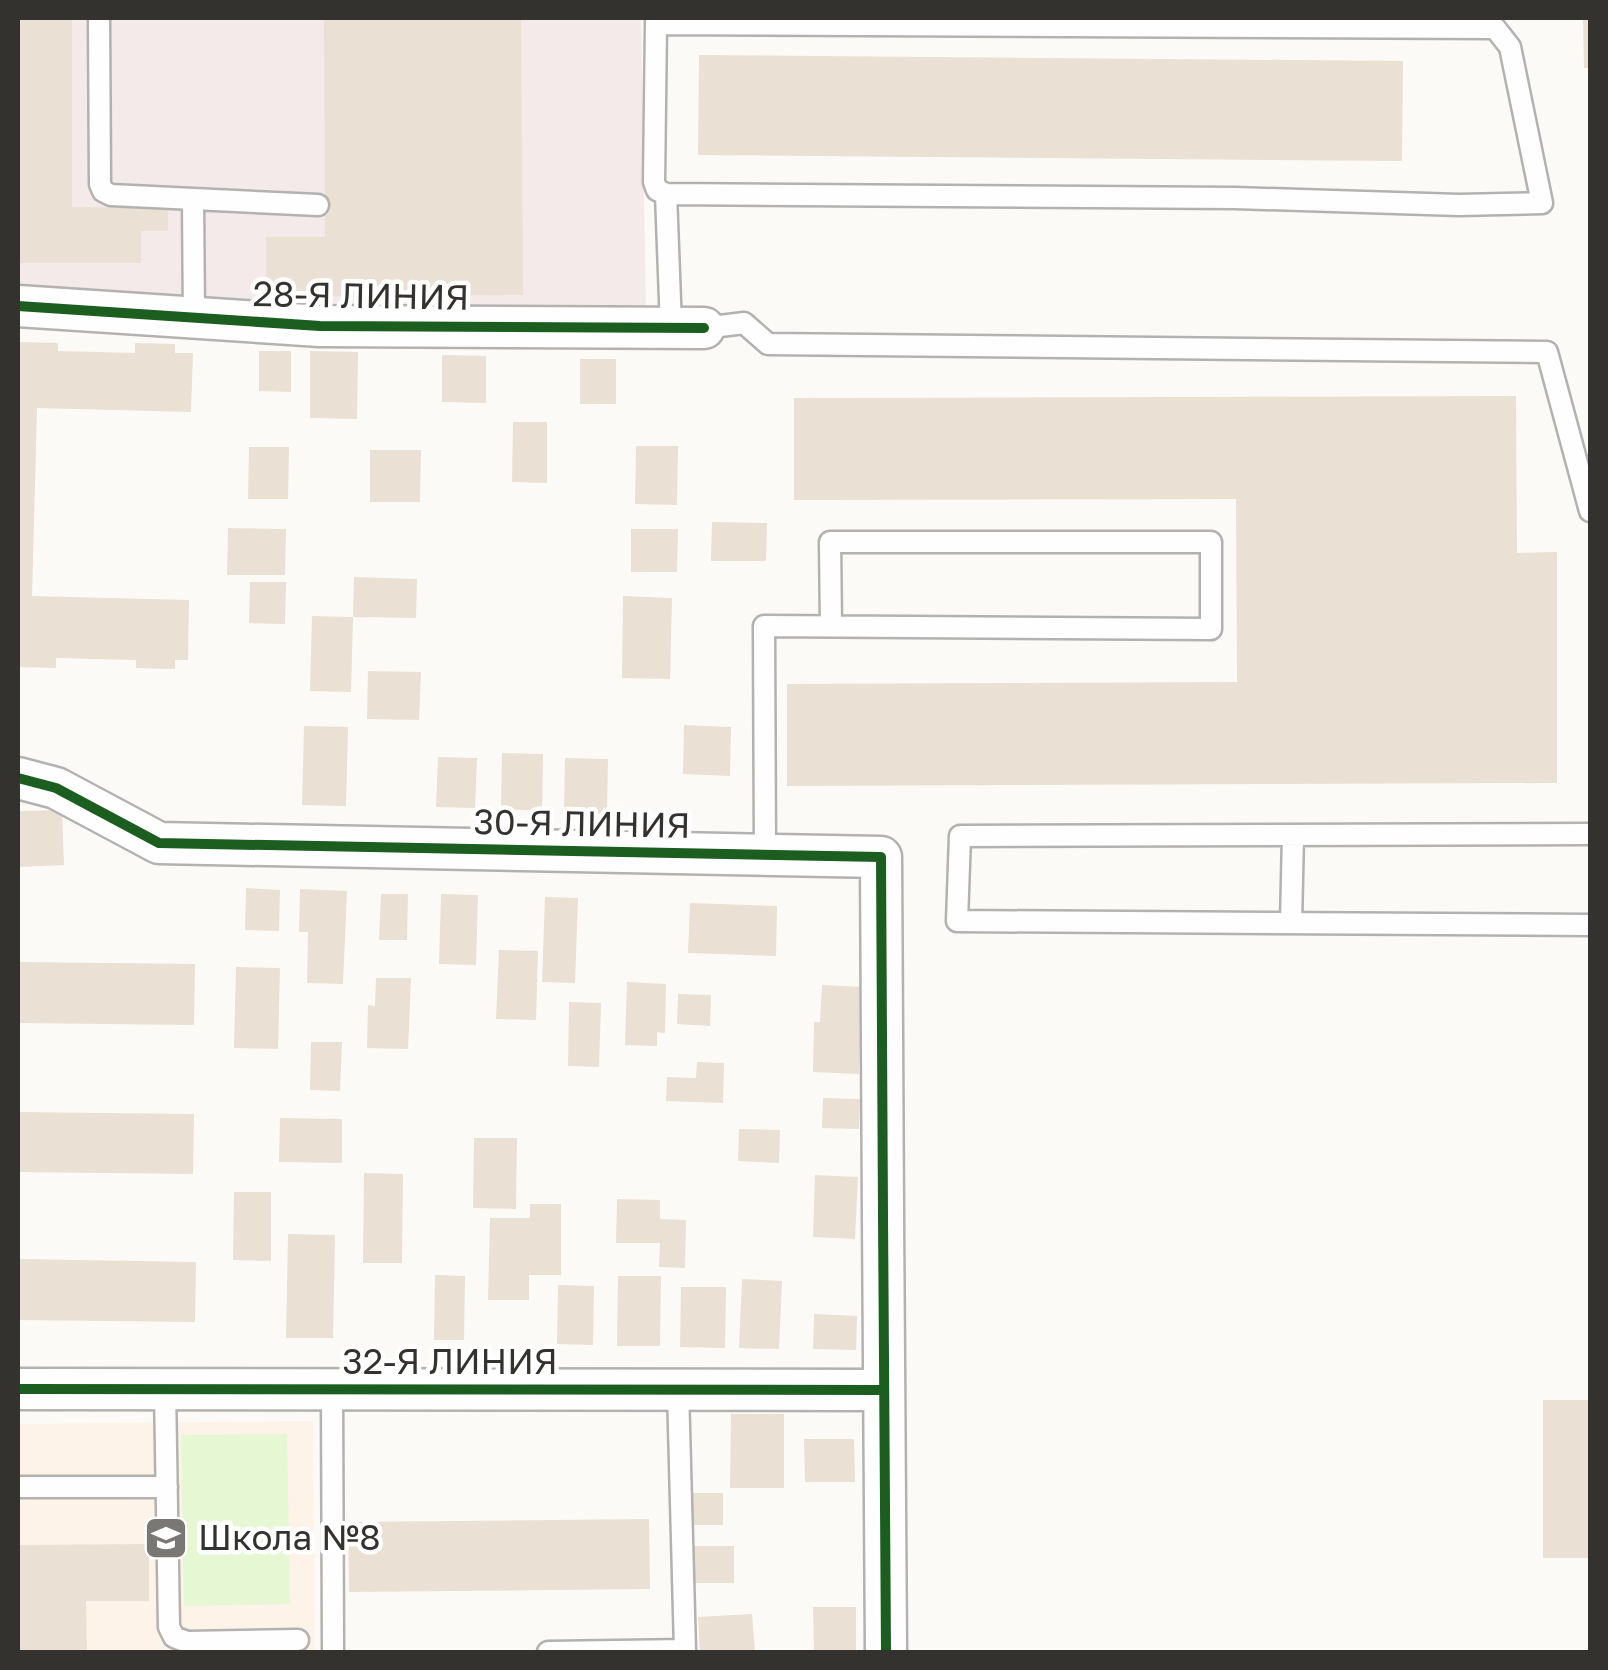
<svg xmlns="http://www.w3.org/2000/svg" width="1608" height="1670" font-family="'Golos Text',sans-serif">
<style>
.commercial{fill:#f4eaea}
.education{fill:#fdf3e8}
.green{fill:#e5f7d3}
.building{fill:#eae0d4}
.lines{fill:none;stroke-linecap:round;stroke-linejoin:round}
.lane-casing{stroke:#b4b2b0;stroke-width:25}
.street-casing{stroke:#b4b2b0;stroke-width:45}
.lane{stroke:#fffefe;stroke-width:20}
.street{stroke:#fffefe;stroke-width:40}
.cycleway-casing{stroke:#fff;stroke-width:16}
.cycleway{stroke:#1b5e20;stroke-width:10}
.labels{text-anchor:middle;stroke-width:9;stroke-linejoin:round;paint-order:stroke}
.street-label{font-size:35px;fill:#34322e;stroke:#fff}
.poi-label{font-size:35px;fill:#34322e;stroke:#fff;text-anchor:start}
</style>
<rect width="100%" height="100%" fill="#fcfaf7"/>
<!-- commercial -->
<path class="commercial" d="M18,18H641L646,310L18,297Z"/>
<!-- education -->
<path class="education" d="M313,1421L315,1652H18V1424Z"/>
<!-- green -->
<path class="green" d="M287,1434L290,1604L184,1606L181,1435Z"/>
<!-- building -->
<path class="building" d="M18,18H72V207L168,208V231H141V263H18Z
M324,18H521L523,295L266,297V237H325Z
M1583,18H1590V68H1584Z
M699,55L1403,61L1402,161L698,155Z
M18,342L58,343V351L135,353V343L175,344V353H193L191,412L37,408L32,596L189,600L188,660H175V669L136,668V660L56,658V668L18,667Z
M259,351H291V392L259,391Z
M310,351L358,352L357,419L310,418Z
M442,355L486,356V403L442,402Z
M580,359H616V404H580Z
M1516,396L1517,553L1557,552V783L787,786V684L1237,682L1236,499L794,500V398Z
M513,422H547V483L512,482Z
M636,446H678L677,505L635,504Z
M249,447H289L288,499H248Z
M370,450H421L420,502H370Z
M712,522L767,523L766,561H711Z
M228,528L286,529L285,575H227Z
M631,529H678L677,572H631Z
M354,577L417,579L416,618L353,617Z
M250,582H286L285,624L249,623Z
M623,596L672,598L670,679L622,678Z
M312,616L353,617L351,692L310,691Z
M368,671L421,672L419,720L367,719Z
M684,725L731,727L730,776L683,774Z
M304,726L348,727L346,806L302,805Z
M502,753L543,754L542,811L501,809Z
M438,757L477,758L475,808L436,807Z
M565,758L608,759L607,814L564,813Z
M62,810L64,865L18,867V811Z
M246,888L280,890L279,931L245,930Z
M300,889L347,891L343,984L307,983L308,932H299Z
M381,894H408L407,940H379Z
M441,894L478,895L476,965L439,964Z
M545,897L578,898L575,983L542,982Z
M690,903L777,906L776,956L688,953Z
M499,950L538,951L536,1020L496,1019Z
M18,962L195,964L194,1025L18,1023Z
M236,967L280,968L278,1049L234,1048Z
M376,978H411L408,1049L367,1048L368,1005L375,1006Z
M627,982L666,984L665,1033L657,1032V1046L625,1045Z
M822,985L862,987L859,1074L813,1072L814,1022H820Z
M678,994L711,995L710,1026L677,1024Z
M569,1002L601,1003L599,1067L568,1066Z
M311,1042H342L340,1091L310,1090Z
M697,1062L724,1063L723,1103L666,1101L667,1077L696,1078Z
M823,1098L860,1099L859,1129L822,1128Z
M18,1112L194,1114L193,1174L18,1172Z
M280,1118L342,1119V1163L279,1162Z
M739,1129L780,1130L779,1163L738,1161Z
M474,1138H517L516,1209L473,1208Z
M364,1173L403,1174L402,1263H363Z
M815,1175L858,1177L855,1239L813,1237Z
M234,1192H271V1261L233,1260Z
M617,1199L660,1200V1219L686,1220L685,1268L659,1267L660,1243H616Z
M530,1204H561V1275H529V1300H488L490,1218H530Z
M288,1234L335,1235L333,1338H286Z
M18,1259L196,1262L195,1322L18,1320Z
M435,1275L465,1276L464,1340H434Z
M618,1276H661L660,1346H617Z
M742,1279L782,1281L779,1349L739,1348Z
M558,1285L594,1286L593,1345L557,1344Z
M681,1287H726L725,1348L680,1347Z
M814,1314L857,1316L856,1350L813,1349Z
M1543,1400H1590V1558H1543Z
M731,1414H784V1488H730Z
M804,1439H854L855,1482H805Z
M687,1493H723V1525H687Z
M649,1519L650,1589L349,1592L348,1522Z
M149,1544V1601H86L87,1652H18V1545Z
M689,1546H734V1583H689Z
M813,1607H856V1652H814Z
M752,1614L755,1652H700L698,1617Z"/>
<g class="lines">
<!-- lane casing -->
<g class="lane-casing">
<path id="lane" d="M99,18L100,184L103,191L111,195L318,205
M656,24L1495,28L1510,47L1542,203L1459,205L1235,198L666,194L657,190L654,182L656,24V18
M666,194L671,327
M193,199L194,318
M704,328L744,323L768,344L1547,352L1590,511
M1590,834L960,836L957,921L1590,925
M765,855L764,626L1211,629V542H830L831,626
M1291,923L1293,835
M165,1389L169,1627L174,1637L187,1642L298,1640
M332,1389L333,1652
M18,1487H167
M548,1652L685,1650L678,1390"/>
</g>
<!-- street casing -->
<g class="street-casing">
<path id="street" d="M18,306L320,326L704,328
M18,778L56,788L159,843L881,857C884,1122 882,1387 886,1652
M18,1389L882,1390"/>
</g>
<!-- lane -->
<use href="#lane" class="lane"/>
<!-- street -->
<use href="#street" class="street"/>
<!-- cycleway casing -->
<g class="cycleway-casing">
<path id="cycleway" d="M18,306L320,326L704,328
M18,778L56,788L159,843L881,857C884,1122 882,1387 886,1652
M18,1389L882,1390"/>
</g>
<!-- cycleway -->
<use href="#cycleway" class="cycleway"/>
</g>
<!-- icons -->
<defs>
<g id="school-square" transform="scale(2.25)"><rect x="-9" y="-9" width="18" height="18" rx="4" fill="#7a7874" stroke="#fff"/><path d="M0-5L7-2L0 1L-7-2ZM-4 1L0 2.5L4 1V4Q0 6-4 4Z" fill="#fff"/></g>
</defs>
<g fill-rule="evenodd">
<use href="#school-square" x="166" y="1538"/>
</g>
<g class="labels">
<!-- street labels -->
<g class="street-label">
<text transform="translate(361 296) rotate(1)" y="12">28-Я ЛИНИЯ</text>
<text transform="translate(582 824) rotate(1)" y="12">30-Я ЛИНИЯ</text>
<text x="450" y="1374">32-Я ЛИНИЯ</text>
</g>
<!-- poi labels -->
<g class="poi-label">
<text x="198" y="1550">Школа №8</text>
</g>
</g>
<!-- border -->
<rect width="1608" height="1670" fill="none" stroke="#34322e" stroke-width="40"/>
</svg>
